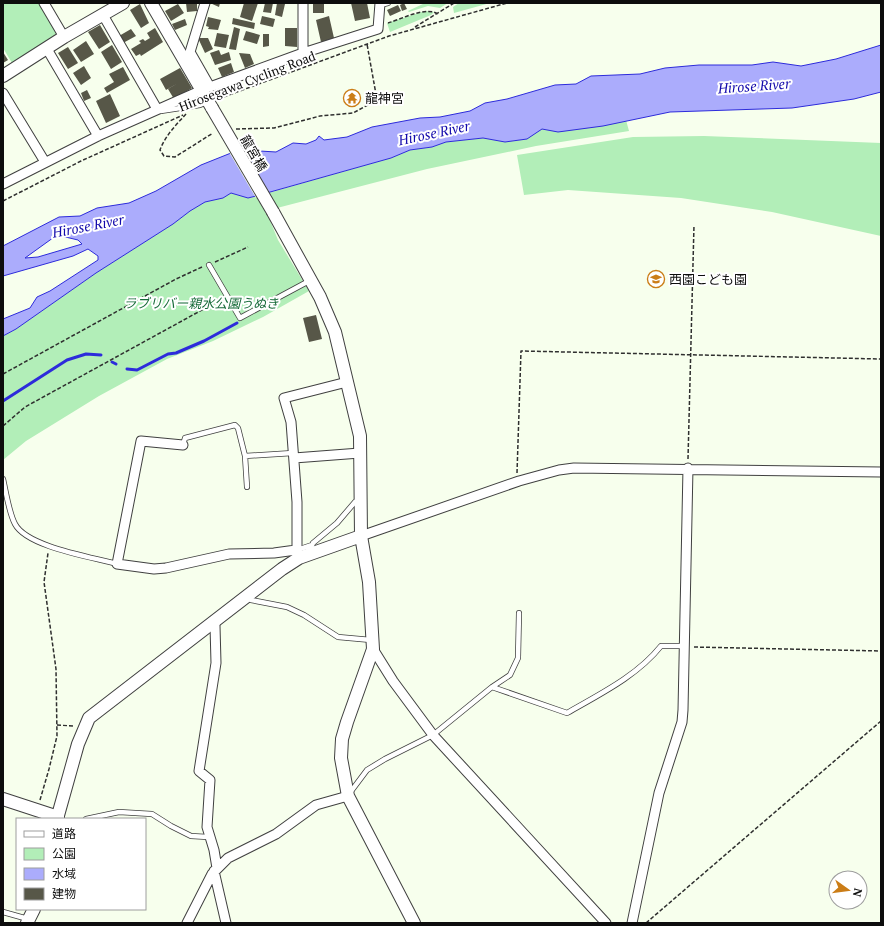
<svg xmlns="http://www.w3.org/2000/svg" width="884" height="926" font-family="'PT Serif','Noto Sans JP',serif">
<style>
.green{fill:#b2eeb8}
.water{fill:#abacfc;stroke:#2d2bdb;fill-rule:evenodd}
.pier{fill:#f7ffed}
.lines{fill:none;stroke-linecap:round;stroke-linejoin:round}
.stream{stroke:#2d2bdb;stroke-width:3}
.building{fill:#575748}
.service-casing{stroke:#404040;stroke-width:6}
.minor-casing{stroke:#404040;stroke-width:11}
.tertiary-casing{stroke:#404040;stroke-width:14}
.path{stroke:#2f2f2f;stroke-width:1.5;stroke-dasharray:4 2;stroke-linecap:butt}
.service{stroke:#fff;stroke-width:4.5}
.minor{stroke:#fff;stroke-width:9}
.tertiary{stroke:#fff;stroke-width:12}
.tertiary-bridge-casing{stroke:#404040;stroke-width:14;stroke-linecap:butt}
.tertiary-bridge{stroke:#fff;stroke-width:12}
.labels{text-anchor:middle;stroke-width:4;stroke-linejoin:round;paint-order:stroke}
.street-label{font-size:13px;fill:#0d0d0d;stroke:#fff}
.poi-label{font-size:13px;fill:#0d0d0d;stroke:#fff;text-anchor:start}
.park-label{font-size:13px;font-style:italic;fill:#176b39;stroke:#fff}
.water-label{font-size:14px;font-style:italic;fill:#1209ab;stroke:#fff}
</style>
<rect width="100%" height="100%" fill="#f7ffed"/>
<!-- green -->
<path class="green" d="M3,3H39L56,33L54,38L12,63L3,48Z
M425,3H448L440,8L428,6L409,12L408,11Z
M459,3H490L454,13L453,7Z
M425,11L434,12L431,15L390,32L387,23Z
M626,120L629,131L536,146L427,169L277,208L268,193L391,158L410,150L432,147L446,142L483,138L505,142L527,139L542,129C568,133 601,126 626,120Z
M704,136L881,143V236L772,212L681,198L568,190L524,195L517,155L633,137Z
M231,193L248,198L256,196L269,218L278,240L309,291L263,317L213,341L167,359L99,396L26,441L3,460V336L16,329L96,273L173,224L190,211L205,202L223,198Z"/>
<!-- water -->
<path class="water" d="M881,45V92L854,99L792,108L670,112L603,126L558,132L542,129L527,139L505,142L483,138L446,142L432,147L410,150L391,158L256,196L248,198L231,193L223,198L205,202L190,211L173,224L96,273L16,329L3,336V319L30,308L37,297L50,291L98,260V256L88,249L73,256L3,276V246L59,217L80,216L97,208L129,203L156,191L201,165L231,153L260,151L276,152L293,143L306,144L316,140L319,136L324,140L347,137L372,127L420,118L440,117L470,111L485,103L507,99L555,85L576,84L591,76L640,74L665,68L699,65H752L773,62L801,66L836,59ZM57,235L78,240L82,244L38,257L25,258Z"/>
<!-- pier -->
<path class="pier" d="M231,151L267,195L256,198L229,152Z"/>
<g class="lines">
<!-- stream -->
<path class="stream" d="M112,362L116,364
M127,369L137,370L168,354L176,353L204,341L237,323
M3,401L67,360L86,354L101,355"/>
</g>
<!-- building -->
<path class="building" d="M186,3H197V11L187,12Z
M210,3H220L219,7Z
M244,3H258L252,21L240,17Z
M265,3H273L271,13L263,12Z
M277,3L285,4L282,17L275,15Z
M313,3H324V13H313Z
M351,3H367L370,18L355,21Z
M404,3L407,9L402,11L400,5Z
M140,4L149,23L141,28L130,10Z
M178,4L184,13L171,21L165,11Z
M398,5L401,11L390,16L387,10Z
M262,16L275,19L273,27L260,24Z
M329,16L334,38L321,42L316,20Z
M208,17L221,20L218,30L208,29L209,27L206,26Z
M233,18L255,23L254,29L232,24Z
M185,19L187,25L175,30L172,24Z
M100,25L110,42L99,49L88,32Z
M234,27L240,29L236,50L229,49Z
M155,28L163,42L141,56L140,54L136,56L131,49L141,43L139,41L143,39L145,41L150,38L147,33Z
M285,28H297V47L285,46Z
M131,29L136,36L123,43L119,36Z
M246,31L260,35L257,44L243,40Z
M217,33L229,35L226,48L214,46Z
M263,34H269V46L263,47Z
M198,38H208L213,49L205,53Z
M86,41L94,54L81,62L73,50Z
M112,45L122,62L111,69L101,52Z
M68,47L78,63L68,69L58,53Z
M219,50L221,55L229,52L231,60L215,65L210,53Z
M3,52L8,60L3,63Z
M239,53L250,54L254,64L245,68Z
M231,63L234,72L222,77L218,68Z
M84,66L91,78L81,85L73,73Z
M123,67L130,80L107,93L104,88L114,82L109,74Z
M180,68L192,88L174,99L168,89L178,83L166,90L160,79Z
M87,90L91,98L84,101L81,93Z
M110,94L120,116L106,123L96,101Z
M316,315L322,339L309,342L303,318Z"/>
<g class="lines">
<!-- service casing -->
<g class="service-casing">
<path id="service" d="M380,5L388,3
M161,111L200,105L207,102
M209,265L240,318L309,281
M183,445L185,438L235,425L238,428L245,456L247,487
M245,456L293,453
M3,479C6,492 9,513 15,524C27,547 92,557 117,564
M297,550L312,545
M309,552L313,543L337,523L355,502L358,501
M249,597L251,600L287,607L304,615L338,637L371,640
M492,687L567,713C600,694 637,676 661,646H684
M349,794L367,770L385,759L433,735L492,687L510,675L518,658L519,613
M86,819L119,812L152,814L171,826L191,836L208,837
M3,912L28,919"/>
</g>
<!-- minor casing -->
<g class="minor-casing">
<path id="minor" d="M44,3L64,37
M205,3L190,52L210,87L303,53L378,29L380,3
M303,3V53
M103,15L157,109
M47,49L98,136
M3,93L45,162
M3,184L98,136L195,93
M183,445L141,441L117,564L154,569L166,568L229,554L274,553L296,550
M294,458L360,453
M361,536L519,481L559,470L574,468L881,472
M297,554V502L291,422L284,398L347,382
M213,621L215,626L216,663L199,771L210,780L207,827L214,850L217,868
M373,649L393,681L433,735L606,923
M214,871L226,923
M187,923L212,874L228,858L276,834L316,805L348,796
M632,923L659,793L682,722L683,710L688,468"/>
</g>
<!-- tertiary casing -->
<g class="tertiary-casing">
<path id="tertiary" d="M151,3L212,108
M3,76L64,37L123,3
M273,212L320,297L335,332L360,436L361,536L369,582L373,649L347,722L342,739L341,758L348,796L414,923
M3,799L58,817
M57,819L78,744L89,718L282,569L299,558L361,536
M27,923L34,909"/>
</g>
<!-- path -->
<path class="path" d="M388,23C402,19 425,6 438,14
M415,27L454,3
M218,99L389,36L507,3
M186,114C176,125 165,136 160,150L164,156L175,157L213,133
M236,129L274,128L320,116L353,113L377,100L367,44
M3,201L81,161L183,115
M215,262L248,247
M3,374L176,279L202,267
M3,426L25,407L222,299
M688,459L694,225
M517,473L521,351L881,359
M694,647L881,651
M57,725L73,726
M40,800L49,769L57,736L56,669L44,582L48,553
M646,923L881,721"/>
<!-- service -->
<use href="#service" class="service"/>
<!-- minor -->
<use href="#minor" class="minor"/>
<!-- tertiary -->
<use href="#tertiary" class="tertiary"/>
<!-- tertiary-bridge casing -->
<g class="tertiary-bridge-casing">
<path id="tertiary-bridge" d="M212,108L273,212"/>
</g>
<!-- tertiary-bridge -->
<use href="#tertiary-bridge" class="tertiary-bridge"/>
</g>
<!-- icons -->
<defs>
<g id="temple-ring" transform="scale(0.9)"><circle r="9.5" fill="#fff" stroke="#cb7d17" stroke-width="1.5"/><path d="M0-6L5-2H3V0L6.5 2.5H4V6H1.5V3h-3V6H-4V2.5H-6.5L-3 0V-2H-5Z" fill="#cb7d17"/></g>
<g id="school-ring" transform="scale(0.9)"><circle r="9.5" fill="#fff" stroke="#cb7d17" stroke-width="1.5"/><path d="M0-5L7-2L0 1L-7-2ZM-4 1L0 2.5L4 1V4Q0 6-4 4Z" fill="#cb7d17"/></g>
</defs>
<g fill-rule="evenodd">
<use href="#temple-ring" x="352" y="98"/>
<use href="#school-ring" x="656" y="279"/>
</g>
<g class="labels">
<!-- street labels -->
<g class="street-label">
<text transform="translate(247 81) rotate(-21)" y="5">Hirosegawa Cycling Road</text>
<text transform="translate(254 153) rotate(60)" y="5">龍宮橋</text>
</g>
<!-- poi labels -->
<g class="poi-label">
<text x="365" y="103">龍神宮</text>
<text x="669" y="284">西園こども園</text>
</g>
<!-- park labels -->
<g class="park-label">
<text x="201" y="308">ラブリバー親水公園うぬき</text>
</g>
<!-- water labels -->
<g class="water-label">
<text transform="translate(754 86) rotate(-4)" y="5">Hirose River</text>
<text transform="translate(434 133) rotate(-12)" y="5">Hirose River</text>
<text transform="translate(88 226) rotate(-11)" y="5">Hirose River</text>
</g>
</g>
<!-- border -->
<rect width="884" height="926" fill="none" stroke="#0d0d0d" stroke-width="8"/>
<!-- legend -->
<rect x="16" y="818" width="130" height="92" fill="#ffffff" stroke="#9e9e9e"/>
<rect x="24" y="831" width="20" height="6" fill="#ffffff" stroke="#9e9e9e"/>
<text x="52" y="838" font-size="12" fill="#0d0d0d">道路</text>
<rect x="24" y="848" width="20" height="12" fill="#b2eeb8" stroke="#9e9e9e"/>
<text x="52" y="858" font-size="12" fill="#0d0d0d">公園</text>
<rect x="24" y="868" width="20" height="12" fill="#abacfc" stroke="#9e9e9e"/>
<text x="52" y="878" font-size="12" fill="#0d0d0d">水域</text>
<rect x="24" y="888" width="20" height="12" fill="#575748" stroke="#9e9e9e"/>
<text x="52" y="898" font-size="12" fill="#0d0d0d">建物</text>
<!-- north arrow -->
<g transform="translate(848 890) rotate(104)"><circle r="19" fill="#ffffff" stroke="#9e9e9e"/>
<path d="M0-3L7 15L0 10L-7 15Z" fill="#cb7d17"/>
<text y="-6" font-size="11" font-weight="bold" text-anchor="middle" fill="#0d0d0d">N</text>
</g>
</svg>
